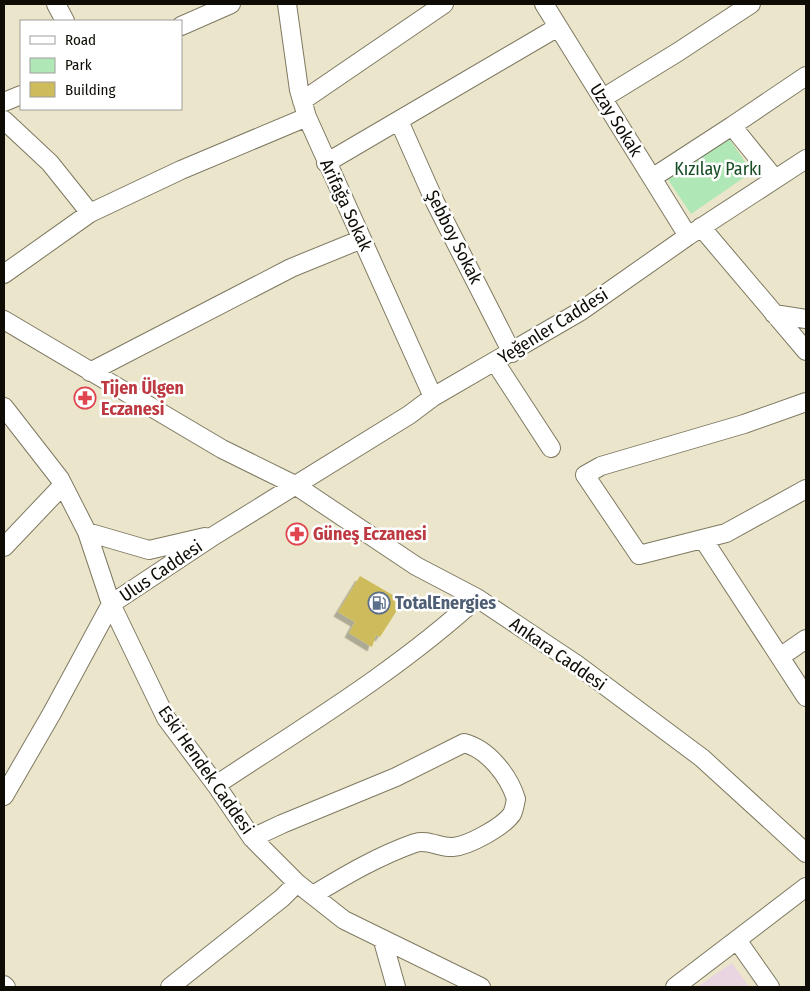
<svg xmlns="http://www.w3.org/2000/svg" width="810" height="991" font-family="'Fira Sans Condensed',sans-serif">
<style>
.education{fill:#e9d4e2}
.green{fill:#afe7b6}
.building{fill:#cebb5b;filter:url(#shadow)}
.lines{fill:none;stroke-linecap:round;stroke-linejoin:round}
.minor-casing{stroke:#7e7961;stroke-width:20}
.minor{stroke:#fff;stroke-width:18}
.labels{text-anchor:middle;stroke-width:5;stroke-linejoin:round;paint-order:stroke}
.street-label{font-size:18px;fill:#0e0c04;stroke:#fff}
.park-label{font-size:18px;fill:#184e25;stroke:#fff}
.health-label{font-size:18px;font-weight:bold;fill:#be3a42;stroke:#fff;text-anchor:start}
.service-label{font-size:18px;font-weight:bold;fill:#4e5e75;stroke:#fff;text-anchor:start}
</style>
<defs>
<filter id="shadow"><feDropShadow dx="-4.5" dy="4.5" stdDeviation="0" flood-color="#0004"/></filter>
</defs>
<rect width="100%" height="100%" fill="#ebe6cb"/>
<!-- education -->
<path class="education" d="M732,963L749,987H697Z"/>
<!-- green -->
<path class="green" d="M728,137L752,172L691,214L667,178Z"/>
<!-- building -->
<path class="building" d="M360,576L403,601L380,637L376,635L372,647L349,633L355,622L338,612Z"/>
<g class="lines">
<!-- minor casing -->
<g class="minor-casing">
<path id="minor" d="M56,4L65,21
M287,4L299,90L307,117L433,397
M544,4L688,236
M181,26L231,4
M603,98L678,52L751,4
M302,101L444,4
M4,102L21,95
M4,120L50,163L90,213
M399,121L435,202L512,353
M326,163L558,27
M652,178L732,126
M775,179L732,126L806,76
M701,227L806,351
M4,274L90,213L181,170L307,117
M774,314L806,319
M4,320L222,449L295,485L416,566L477,598L576,664L702,758L806,853
M495,362L551,448
M90,372L291,268L362,239
M806,402L744,424L601,466L585,475L639,555L726,533L806,489
M4,407L60,479L87,532L111,604L166,718L216,785L252,838L297,883L344,920L481,987
M87,532L149,550L205,537
M703,539L806,697
M4,547L63,485
M780,657L806,639
M216,785C305,726 397,671 477,598
M4,796L52,713L111,604L215,535L409,415L433,397L581,311L688,236L806,159
M252,838L282,824L396,777L464,743C488,749 509,776 516,799C515,804 514,810 512,814C503,827 468,846 453,847C440,848 428,839 415,843C378,856 346,875 313,895
M737,940L770,987
M383,941L396,987
M4,985L6,987
M170,987L282,898L297,883
M675,987L806,887"/>
</g>
<!-- minor -->
<use href="#minor" class="minor"/>
</g>
<!-- icons -->
<defs>
<g id="pharmacy-ring" transform="scale(1.125)"><circle r="9.5" fill="#fff" stroke="#e0444e" stroke-width="1.5"/><path d="M-2-6h4v4h4v4h-4v4h-4v-4h-4v-4h4Z" fill="#e0444e"/></g>
<g id="fuel-ring" transform="scale(1.125)"><circle r="9.5" fill="#fff" stroke="#5c6f8a" stroke-width="1.5"/><path d="M-5.5-6h7V0h2V4h1.3V-2.5L3-4.5l.8-.8L6-3V5H2.5V1h-1V6h-7ZM-4.2-4.7v3.2H.2V-4.7Z" fill="#5c6f8a"/></g>
</defs>
<g fill-rule="evenodd">
<use href="#pharmacy-ring" x="85" y="398"/>
<use href="#pharmacy-ring" x="297" y="534"/>
<use href="#fuel-ring" x="379" y="603"/>
</g>
<g class="labels">
<!-- street labels -->
<g class="street-label">
<text transform="translate(616 120) rotate(58)" y="6">Uzay Sokak</text>
<text transform="translate(346 205) rotate(65)" y="6">Arifağa Sokak</text>
<text transform="translate(454 237) rotate(63)" y="6">Şebboy Sokak</text>
<text transform="translate(553 326) rotate(-32)" y="6">Yeğenler Caddesi</text>
<text transform="translate(161 571) rotate(-34)" y="6">Ulus Caddesi</text>
<text transform="translate(558 654) rotate(35)" y="6">Ankara Caddesi</text>
<text transform="translate(206 770) rotate(55)" y="6">Eski Hendek Caddesi</text>
</g>
<!-- park labels -->
<g class="park-label">
<text x="718" y="175">Kızılay Parkı</text>
</g>
<!-- health labels -->
<g class="health-label">
<text x="101" y="394">Tijen Ülgen<tspan x="101" dy="21">Eczanesi</tspan></text>
<text x="313" y="540">Güneş Eczanesi</text>
</g>
<!-- service labels -->
<g class="service-label">
<text x="395" y="609">TotalEnergies</text>
</g>
</g>
<!-- border -->
<rect width="810" height="991" fill="none" stroke="#0e0c04" stroke-width="10"/>
<!-- legend -->
<rect x="20" y="20" width="162" height="90" fill="#ffffff" stroke="#9f9e9b"/>
<rect x="30" y="36" width="25" height="8" fill="#ffffff" stroke="#9f9e9b"/>
<text x="65" y="45" font-size="15" fill="#0e0c04">Road</text>
<rect x="30" y="58" width="25" height="15" fill="#afe7b6" stroke="#9f9e9b"/>
<text x="65" y="70" font-size="15" fill="#0e0c04">Park</text>
<rect x="30" y="82" width="25" height="15" fill="#cebb5b" stroke="#9f9e9b"/>
<text x="65" y="95" font-size="15" fill="#0e0c04">Building</text>
</svg>
